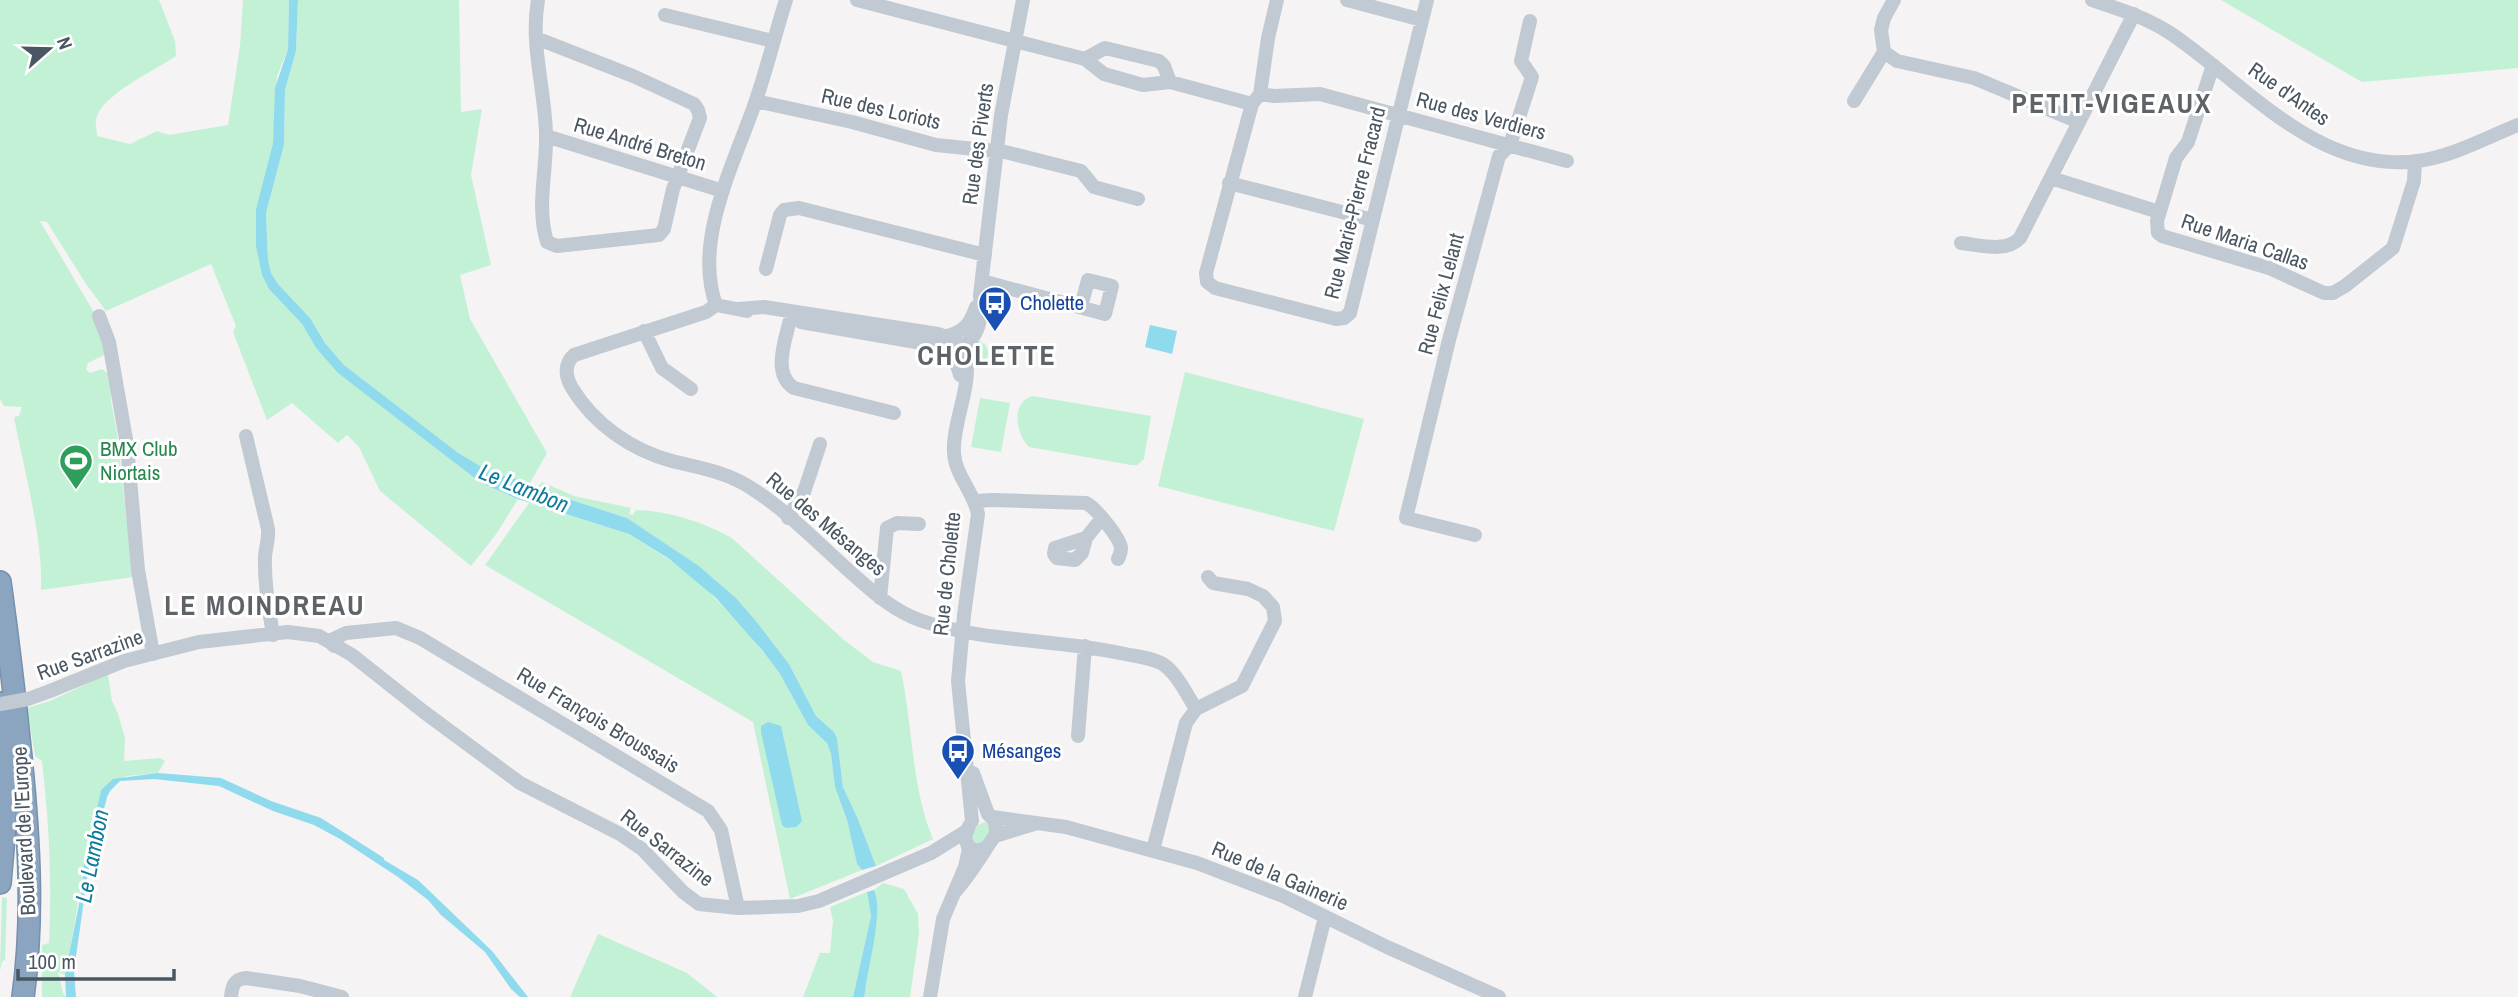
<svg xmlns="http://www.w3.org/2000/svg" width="2518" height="997" font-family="'Archivo Narrow',sans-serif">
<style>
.green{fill:#c3f1d5}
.water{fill:#90daee}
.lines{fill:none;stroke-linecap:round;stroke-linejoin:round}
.highway-casing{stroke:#7690ad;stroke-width:24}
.minor{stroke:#c1cad2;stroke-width:14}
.highway{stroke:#8ba5c1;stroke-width:21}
.minor-bridge{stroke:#c1cad2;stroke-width:14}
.labels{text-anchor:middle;stroke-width:6;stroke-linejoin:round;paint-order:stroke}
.street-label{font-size:21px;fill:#4a5661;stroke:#fff}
.transit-label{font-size:21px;fill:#164399;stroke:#fff;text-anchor:start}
.leisure-label{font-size:21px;fill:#27864d;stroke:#fff;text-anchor:start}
.water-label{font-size:23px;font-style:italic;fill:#0c7c9b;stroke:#fff}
.district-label{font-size:28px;font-weight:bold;letter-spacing:2px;fill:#5f6368;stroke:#fff}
</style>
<rect width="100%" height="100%" fill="#f5f3f3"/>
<!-- green -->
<path class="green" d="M0,0H159L175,41L176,56C156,70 100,95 96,120C95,125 97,131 97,136L130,144L157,131L169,135L228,125L240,46L243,0H289L288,49L277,76L273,143L256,209L269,289L302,324L316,348L338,372L481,483L518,499L497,533L471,566L380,491L359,447L347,435L338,443L292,403L267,420L233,332L236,326L211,264L106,311L86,284L47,222L40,221L96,316L108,353L88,363L86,370L90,373L102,369L110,375L111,401L117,433L133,577L41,590C43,537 24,470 14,417L19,416L22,407L4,406L0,399Z
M298,0H459L461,112L482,109L471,175L491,265L460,275L470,319L547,453L530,483L490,472L457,452L344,365L325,343L310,318L278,284L271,273L268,259L266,213L284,145L285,90L296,51Z
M2221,0H2518V68L2362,82Z
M977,340L986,345C990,354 988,362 979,366L973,364C970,353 970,349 977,340Z
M1185,372L1364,419L1334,531L1158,486Z
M1033,396L1151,416L1144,459L1137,465H1131L1029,447C1016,434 1010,402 1033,396Z
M980,398L1010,403L1001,452L971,447Z
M542,482L574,496L631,508L629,514L633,515L636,510C669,511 703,522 732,538L844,640L873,662L901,671C913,727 911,786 933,839L876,866L858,819L843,787L837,738L834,732L816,716L789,664L756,621L736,598L699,566L627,518L559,496L538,487Z
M529,503L629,534L667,558L701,584L747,631L780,674L808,725L827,742L831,754L835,787L847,820L857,864L862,870L790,899L753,722L485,565Z
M108,674L112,701L118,714L125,738L124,761L160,758L165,761L158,773L127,776L101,790L84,866L68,963L65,975L58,972L63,993L66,997H42V945L49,943C52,882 49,822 42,761L35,756L27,708L50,701Z
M985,822L989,825C990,832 987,842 980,845L972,841C971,832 976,824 985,822Z
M883,883L904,889L918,914L919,934L910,997H864C867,971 884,911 874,890Z
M867,892L871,916L853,997H803L820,953H830L833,921L830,907Z
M2,897L7,898L5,960L2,961L0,971Z
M598,934L687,973L717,997H570Z"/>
<!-- water -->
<path class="water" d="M289,0H298L296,51L285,90L284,145L266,213L268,259L271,273L278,284L310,318L325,343L344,365L457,452L490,472L530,483L559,496L627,518L699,566L736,598L756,621L789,664L816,716L834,732L837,738L843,787L858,819L876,866L862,870L857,864L847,820L835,787L831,754L827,743L808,725L780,674L762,650L716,598L668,558L629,534L518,499L481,483L338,373L316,348L302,324L269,289L262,275L256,246V209L273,143L275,88L288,49Z
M1150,325L1177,331L1172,354L1145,347Z
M768,722L781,726L802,821L796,827L786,828L782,825L761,732V726Z
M158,773L221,778L271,801L321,818L384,858V860L418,880L492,951L528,997H520L511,989L485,952L441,915L428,900L398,877L340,839L314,825L273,811L219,786L154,779L120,781L110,791L107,797L88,872L74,970L76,997H66L65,975L81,894L84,866L101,790L113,779Z
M874,890C884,911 868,967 865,992L864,997H853L871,916L867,892Z"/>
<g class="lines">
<!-- highway casing -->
<g class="highway-casing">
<path id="highway" d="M0,582C8,640 15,699 21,757C29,837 34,917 23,997
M0,703L5,825L0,883"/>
</g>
<!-- minor -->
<path class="minor" d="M857,0L1085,59L1104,74L1143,85L1170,82L1252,104
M1277,0L1268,38L1260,94L1252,104L1206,273L1207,282L1215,288L1336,319L1344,318L1350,313L1427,0
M1347,0L1422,20
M2092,0C2119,9 2145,17 2170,33C2246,84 2317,174 2418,161C2454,156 2485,138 2518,125
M665,15L773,41
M536,38L633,76L694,104L698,110L700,118L673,189L664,229L659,235L557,246L547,242C536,206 547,171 546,134C545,89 530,45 538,0
M1884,52L1897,61L1974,78L2079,122
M1085,59L1105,48L1159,61L1164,66L1170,82
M2213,65L2188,142L2176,158L2157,221L2158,233L2162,236L2269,268L2324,293H2333L2345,286L2393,248L2414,181L2415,161
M1260,94L1274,96L1320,94L1567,161
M756,101L852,122L936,145L1005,152L1081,171L1094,187L1138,199
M1854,101L1884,52L1881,30L1884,18L1894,0
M546,136L723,191
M2051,178L2159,212
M1229,183L1373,220
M1961,243C1980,245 2006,253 2020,238L2134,14
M766,269L780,215L784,210L799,208L985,255
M982,281L1105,314L1112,286L1088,280L1081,307
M716,305L706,312L574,355C564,364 565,376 572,388C594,424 631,450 672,461C700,468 727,472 751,488C788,511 823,548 856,577C876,595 896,612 922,621C985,642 1054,639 1120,653C1133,656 1149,657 1161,663C1176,671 1187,695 1196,709
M739,309L764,307L938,334C994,348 951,412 954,453C955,475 974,492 978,514L964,615L958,681L972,821
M747,311L716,305C693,241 734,164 755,103C767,69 775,34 786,0
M99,316L109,342L127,445L138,570L153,654
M790,320C785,341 772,374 794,388L894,413
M801,322L939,346L954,355L960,375
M644,331L662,368L691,389
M947,336C965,331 970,324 976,307
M954,346L959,348C981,338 982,316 980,295L1001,115L1023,0
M246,436L268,529C269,539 266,546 265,556C264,582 269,609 273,635
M975,501L993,500L1086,503C1096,508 1120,538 1121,548C1121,551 1119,557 1118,559
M788,518L804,492L820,444
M1475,535L1406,518L1449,340L1499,156L1510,145L1532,77L1521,61L1530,21
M1086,538L1082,553L1075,560L1057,558L1054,554L1055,548L1086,538L1102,518
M880,598L887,528L897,523L919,524
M334,646L329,641L346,633L396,628L420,638L708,811L721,830L738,908
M50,691L124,661L199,642L288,632L319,636L352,655L424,712L520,783L620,834L642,849L683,892L699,904L738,908L798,906L819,901L931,853L965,832
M1078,736L1085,646
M973,773L988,814
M992,817L1066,827L1197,863L1283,896L1387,947L1499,997
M969,826L965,837L968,847L977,851L986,848
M995,836L1034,824
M1153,850L1186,723L1196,709L1242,686L1275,621L1273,607L1263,596L1248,589L1213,583L1208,577
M954,893C972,873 981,855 996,834L995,821L988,814
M231,997C232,986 234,979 246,978L300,986L342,997
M930,997L943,919L965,867L969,849
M1305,997L1325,917"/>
<!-- highway -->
<use href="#highway" class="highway"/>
<!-- minor-bridge -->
<path class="minor-bridge" d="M0,704L28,699L50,691"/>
</g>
<!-- icons -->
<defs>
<g id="bus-pin" transform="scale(1.75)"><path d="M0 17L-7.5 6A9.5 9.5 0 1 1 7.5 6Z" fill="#1a4fb4" stroke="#fff"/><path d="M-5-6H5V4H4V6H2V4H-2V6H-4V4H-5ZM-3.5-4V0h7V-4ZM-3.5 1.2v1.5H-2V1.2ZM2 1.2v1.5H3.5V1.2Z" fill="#fff"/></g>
<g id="stadium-pin" transform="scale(1.75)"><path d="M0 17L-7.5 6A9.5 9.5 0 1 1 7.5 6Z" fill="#2e9e5b" stroke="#fff"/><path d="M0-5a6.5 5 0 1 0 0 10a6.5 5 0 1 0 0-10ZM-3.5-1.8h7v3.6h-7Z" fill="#fff"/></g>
</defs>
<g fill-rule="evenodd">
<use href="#bus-pin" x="995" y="303"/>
<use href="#stadium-pin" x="76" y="461"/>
<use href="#bus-pin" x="958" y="751"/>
</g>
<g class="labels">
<!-- street labels -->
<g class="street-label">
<text transform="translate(2289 94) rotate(35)" y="7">Rue d'Antes</text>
<text transform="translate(881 109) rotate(13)" y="7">Rue des Loriots</text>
<text transform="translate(1481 116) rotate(15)" y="7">Rue des Verdiers</text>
<text transform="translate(640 144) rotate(17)" y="7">Rue André Breton</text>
<text transform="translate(978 144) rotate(-82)" y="7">Rue des Piverts</text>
<text transform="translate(1355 203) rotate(-76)" y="7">Rue Marie-Pierre Fracard</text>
<text transform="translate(2245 242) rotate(19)" y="7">Rue Maria Callas</text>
<text transform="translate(1441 294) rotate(-75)" y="7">Rue Felix Lelant</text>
<text transform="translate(826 524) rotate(40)" y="7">Rue des Mésanges</text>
<text transform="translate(947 574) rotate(-84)" y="7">Rue de Cholette</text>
<text transform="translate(90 655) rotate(-20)" y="7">Rue Sarrazine</text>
<text transform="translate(598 720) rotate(31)" y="7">Rue François Broussais</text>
<text transform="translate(24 831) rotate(-93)" y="7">Boulevard de l'Europe</text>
<text transform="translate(667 848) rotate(38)" y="7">Rue Sarrazine</text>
<text transform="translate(1280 876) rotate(23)" y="7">Rue de la Gainerie</text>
</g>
<!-- transit labels -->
<g class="transit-label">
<text x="1020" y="310">Cholette</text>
<text x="982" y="758">Mésanges</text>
</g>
<!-- leisure labels -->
<g class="leisure-label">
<text x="100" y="456">BMX Club<tspan x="100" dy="24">Niortais</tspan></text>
</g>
<!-- water labels -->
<g class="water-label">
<text transform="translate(524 488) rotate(22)" y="8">Le Lambon</text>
<text transform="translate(92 856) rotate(-79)" y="8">Le Lambon</text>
</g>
<!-- district labels -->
<g class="district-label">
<text x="2112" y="113">PETIT-VIGEAUX</text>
<text x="987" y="365">CHOLETTE</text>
<text x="265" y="615">LE MOINDREAU</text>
</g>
</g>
<!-- north arrow -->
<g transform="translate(49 49) rotate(70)" stroke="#ffffff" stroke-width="5" paint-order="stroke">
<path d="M0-5L12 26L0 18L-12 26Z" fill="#4a5661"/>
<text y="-10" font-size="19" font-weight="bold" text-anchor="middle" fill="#4a5661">N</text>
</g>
<!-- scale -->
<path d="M18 969v10h156v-10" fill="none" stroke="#4a5661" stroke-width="3.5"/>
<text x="28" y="969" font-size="21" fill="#4a5661" stroke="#ffffff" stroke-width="5" paint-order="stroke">100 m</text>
</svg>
